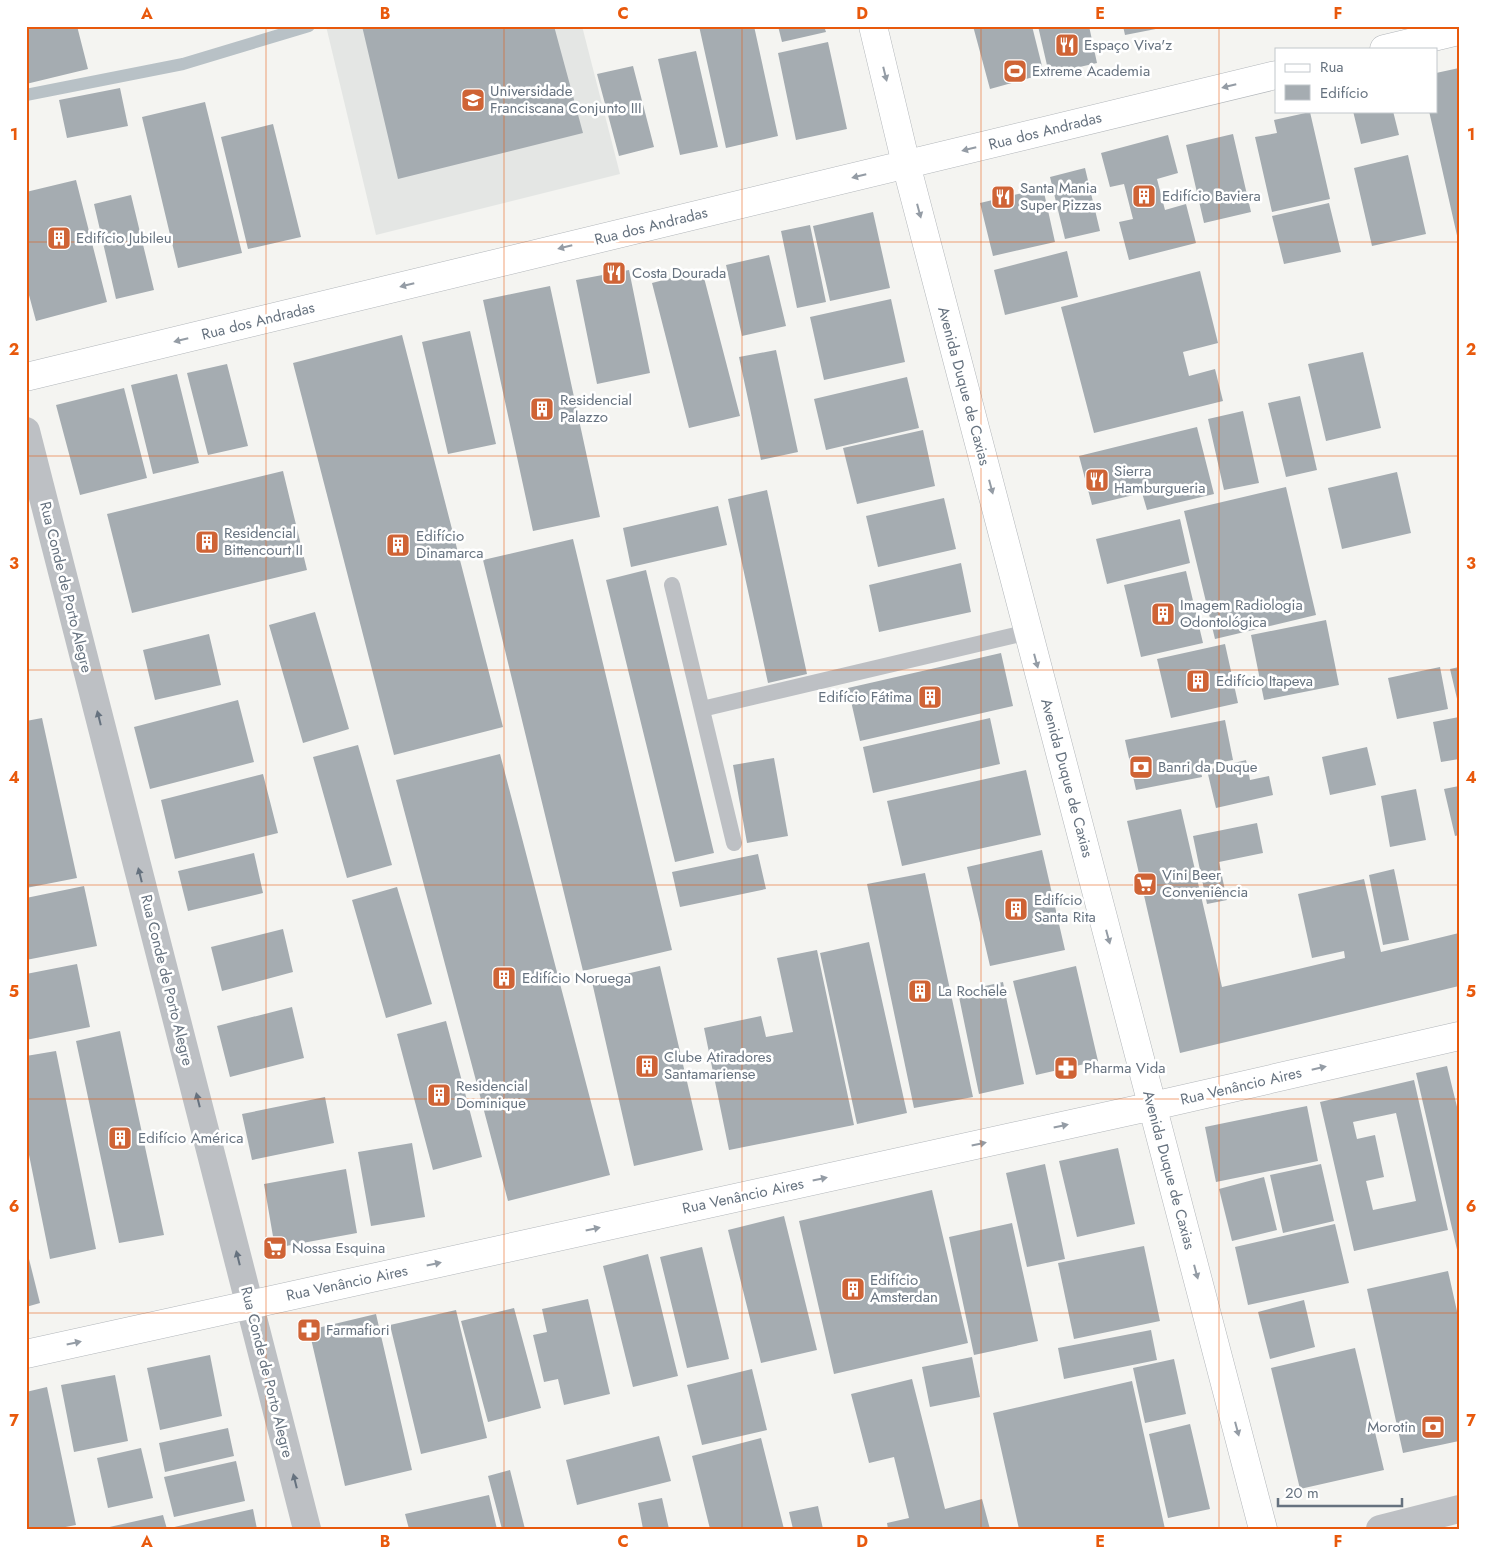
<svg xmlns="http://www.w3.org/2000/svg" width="1485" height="1555" font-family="Jost,sans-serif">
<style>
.built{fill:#e4e6e4}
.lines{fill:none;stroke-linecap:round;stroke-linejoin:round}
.stream{stroke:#b8c1c6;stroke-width:12}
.building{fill:#a5acb1;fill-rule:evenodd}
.secondary-casing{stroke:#b2b6ba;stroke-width:29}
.lane{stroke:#bdc0c4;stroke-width:16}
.street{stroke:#bdc0c4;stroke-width:28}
.secondary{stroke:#fff;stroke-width:28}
.oneway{fill:#949ca5}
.oneway2{fill:#66727f}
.grid{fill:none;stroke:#e8590c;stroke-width:1;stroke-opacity:0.55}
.labels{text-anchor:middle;stroke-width:5;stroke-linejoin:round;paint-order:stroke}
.poi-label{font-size:15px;fill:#66727f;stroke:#fff;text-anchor:start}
.street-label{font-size:15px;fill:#66727f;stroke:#fff}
.neatline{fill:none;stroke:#e8590c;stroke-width:2}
.grid-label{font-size:16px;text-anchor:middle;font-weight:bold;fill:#e8590c}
</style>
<rect width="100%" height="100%" fill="#f4f4f1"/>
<!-- built -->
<path class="built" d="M326,26H582L620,174L376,235Z"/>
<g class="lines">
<!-- stream -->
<path class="stream" d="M26,95L183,64L309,26"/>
</g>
<!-- building -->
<path class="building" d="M41,26H77L88,69L26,84V30Z
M362,26H554L583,133L398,179Z
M699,26H754L778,136L726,148Z
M778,26H824L826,32L782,42Z
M973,26H1032L1044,74L990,89Z
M1038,26H1089L1097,63L1049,74Z
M1123,26H1166V27L1125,35Z
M828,42L847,129L796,140L778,53Z
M696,51L718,147L680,155L658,59Z
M633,66L654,147L619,156L597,74Z
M1459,68V240H1458L1429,111H1436V73Z
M120,88L128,126L67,138L59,100Z
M205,102L242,253L178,268L142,117Z
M1353,111H1393L1399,135L1361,144Z
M1310,112L1330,199L1272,212L1255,137L1277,133L1274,120Z
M273,124L301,237L248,249L221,137Z
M1233,134L1251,212L1204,223L1186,145Z
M1168,135L1178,173L1157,179L1165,210L1186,204L1196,243L1129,260L1119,222L1133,219L1124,184L1110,187L1101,153Z
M1408,155L1426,234L1372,246L1354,168Z
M1085,168L1100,231L1065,239L1050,177Z
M76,180L107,302L36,321L26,284V192Z
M1043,188L1055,242L993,256L980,203Z
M131,195L154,290L116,299L94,204Z
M1329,203L1341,252L1284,264L1272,216Z
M873,212L890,288L830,301L813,226Z
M810,225L826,302L797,308L781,231Z
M1067,251L1078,297L1005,315L994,270Z
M769,255L786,326L742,336L726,265Z
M629,270L650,373L597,384L576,280Z
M702,270L740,416L689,428L652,283Z
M1200,271L1218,343L1183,352L1189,376L1215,369L1223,401L1094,433L1061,307Z
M550,286L600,517L533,531L483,300Z
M891,299L905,362L824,380L810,317Z
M470,331L496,444L448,454L422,342Z
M402,335L503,727L394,755L293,363Z
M776,350L798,452L761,460L739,357Z
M1363,352L1381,428L1326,441L1308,364Z
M227,364L248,446L208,455L187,373Z
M177,374L199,463L153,474L131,385Z
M907,377L919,428L826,450L814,399Z
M124,388L147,478L80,495L56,405Z
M1300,396L1317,470L1286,477L1268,403Z
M1243,411L1259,483L1224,490L1208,419Z
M1197,427L1214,494L1147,510L1142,493L1092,505L1079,456Z
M923,430L935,486L857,504L843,448Z
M283,471L307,570L132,613L107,514Z
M1397,472L1411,533L1342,549L1328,488Z
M1286,487L1316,615L1215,639L1184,511Z
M767,490L807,674L768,683L728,499Z
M944,498L956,549L878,567L866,516Z
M718,506L727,545L631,567L623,528Z
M1180,519L1190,563L1107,584L1096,539Z
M573,539L672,950L583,971L483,560Z
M961,563L971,612L879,632L869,585Z
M646,570L714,853L675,862L606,580Z
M1186,571L1203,643L1141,657L1124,585Z
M315,612L349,729L303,743L269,625Z
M1326,620L1339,685L1264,700L1251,635Z
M209,634L221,685L155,700L143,650Z
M1225,644L1238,703L1171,718L1157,659Z
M1001,653L1013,706L860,741L848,688Z
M1440,667L1448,709L1397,719L1388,678Z
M1459,667V703H1458L1450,669Z
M238,700L254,762L150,789L134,727Z
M1459,717V759L1441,762L1433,722Z
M42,718L77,878L26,888V721Z
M990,718L1000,764L873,793L863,747Z
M1225,720L1233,760L1200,766L1202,777L1136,790L1125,740Z
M358,745L392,865L347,878L313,757Z
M1367,747L1376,785L1330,795L1322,757Z
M500,754L610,1175L508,1201L396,780Z
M774,758L788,836L747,843L733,765Z
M1246,760L1250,780L1269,776L1273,795L1216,808L1207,770Z
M1026,770L1041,835L902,866L887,801Z
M263,774L278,833L175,859L161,800Z
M1459,786V835L1455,836L1444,789Z
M1416,789L1426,840L1390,847L1381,796Z
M1181,809L1222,987L1345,958L1344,951L1312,958L1298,894L1364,879L1381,952L1459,933V986L1180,1053L1127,821Z
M1257,823L1263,853L1219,862L1227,900L1207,904L1193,836Z
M1042,850L1065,950L990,966L967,867Z
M254,853L263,893L188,911L178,871Z
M758,854L766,889L680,907L672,872Z
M1394,869L1409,940L1383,945L1369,875Z
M925,873L973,1097L914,1108L867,884Z
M84,886L97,946L26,960V898Z
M397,887L432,1004L386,1018L352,900Z
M283,929L293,972L222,991L211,947Z
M869,942L907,1113L857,1124L820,953Z
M817,950L854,1125L729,1150L704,1028L761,1016L766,1037L793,1032L777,958Z
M77,964L90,1027L26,1040V974Z
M660,966L703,1150L634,1166L592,982Z
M1076,966L1098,1061L1036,1075L1013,981Z
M1003,982L1024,1084L979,1094L958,992Z
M292,1007L304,1058L230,1077L217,1026Z
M446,1021L482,1157L433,1170L397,1034Z
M120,1031L164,1235L119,1243L76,1041Z
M56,1051L96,1249L50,1259L26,1140V1056Z
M1447,1066L1459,1115L1458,1254L1416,1073Z
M1414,1080L1448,1230L1354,1251L1320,1102ZM1396,1113L1416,1201L1373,1210L1366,1181L1384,1177L1375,1135L1357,1139L1353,1122Z
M325,1097L334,1143L252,1160L242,1114Z
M1307,1106L1318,1161L1216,1182L1205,1127Z
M412,1143L425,1217L371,1226L358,1152Z
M1118,1148L1135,1224L1077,1237L1059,1161Z
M1045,1164L1065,1259L1027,1267L1006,1173Z
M1321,1164L1334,1221L1283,1233L1270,1175Z
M346,1169L357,1233L275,1248L264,1184Z
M1264,1177L1277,1230L1232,1241L1219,1189Z
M932,1190L968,1343L834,1374L799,1221Z
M784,1216L817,1350L761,1363L728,1230Z
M1012,1223L1038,1341L974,1355L949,1237Z
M1335,1224L1349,1283L1248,1305L1235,1247Z
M1144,1246L1160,1321L1074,1339L1058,1263Z
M26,1247L40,1303L26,1307Z
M702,1247L729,1359L687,1368L660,1257Z
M648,1254L678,1376L633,1387L603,1266Z
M1448,1271L1459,1320V1441L1403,1453L1367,1289Z
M588,1299L610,1394L564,1405L558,1379L544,1382L533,1335L547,1332L542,1309Z
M1304,1300L1315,1347L1270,1359L1258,1312Z
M514,1308L541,1408L488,1422L461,1321Z
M456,1310L487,1438L421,1454L390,1325Z
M376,1314L412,1470L345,1486L309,1330Z
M1151,1330L1157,1360L1064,1379L1058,1348Z
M1355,1348L1384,1470L1300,1489L1271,1368Z
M210,1355L222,1416L160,1430L147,1368Z
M972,1357L980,1397L930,1407L922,1367Z
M1174,1359L1186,1414L1145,1423L1133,1368Z
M752,1369L767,1430L702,1445L687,1385Z
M115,1375L128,1441L74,1452L61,1385Z
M912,1379L945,1509L982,1499L990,1529H888L887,1523L909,1518L894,1457L869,1463L851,1394Z
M1132,1381L1165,1529H1019L993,1413Z
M47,1387L76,1525L55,1529H26V1392Z
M1190,1424L1210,1509L1168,1518L1149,1434Z
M228,1428L234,1456L165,1472L159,1443Z
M659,1436L671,1481L577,1505L566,1460Z
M761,1438L784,1529H710L692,1456Z
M141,1448L153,1498L108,1508L97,1458Z
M236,1461L245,1501L174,1517L164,1477Z
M510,1470L525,1529H502L488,1476Z
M489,1495L497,1529H409L405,1514Z
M662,1498L669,1529H643L638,1503Z
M818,1506L823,1529H793L789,1512Z
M253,1509L257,1529H171L170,1528Z
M163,1515L167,1529H105V1528Z"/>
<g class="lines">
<!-- secondary casing -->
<g class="secondary-casing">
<path id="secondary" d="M873,26L906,164L1263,1529
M1384,49L1459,31
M26,377L1276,75
M26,1354L1153,1106L1459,1036"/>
</g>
<!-- lane -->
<path class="lane" d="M672,585L734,843
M702,709L1029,632"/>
<!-- street -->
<path class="street" d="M26,431L307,1529
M1380,1529L1459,1509"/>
<!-- secondary -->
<use href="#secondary" class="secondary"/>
</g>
<!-- one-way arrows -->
<defs><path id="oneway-solid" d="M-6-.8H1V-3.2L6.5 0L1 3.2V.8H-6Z" transform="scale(1.25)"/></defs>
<g class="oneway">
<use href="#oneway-solid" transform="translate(885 74) rotate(76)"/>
<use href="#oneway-solid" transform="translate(1229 86) rotate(166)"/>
<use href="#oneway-solid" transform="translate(969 149) rotate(166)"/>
<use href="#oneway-solid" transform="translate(859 176) rotate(166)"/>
<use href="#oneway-solid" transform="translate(919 211) rotate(75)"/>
<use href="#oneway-solid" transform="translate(565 247) rotate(166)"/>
<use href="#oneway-solid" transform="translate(407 285) rotate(166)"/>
<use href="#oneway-solid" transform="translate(181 340) rotate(166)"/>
<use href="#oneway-solid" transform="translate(991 487) rotate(75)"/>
<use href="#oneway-solid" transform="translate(1036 661) rotate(75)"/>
<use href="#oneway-solid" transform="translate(1108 937) rotate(75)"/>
<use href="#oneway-solid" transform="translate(1319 1068) rotate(-13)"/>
<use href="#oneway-solid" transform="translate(1061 1126) rotate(-12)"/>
<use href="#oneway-solid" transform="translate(979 1144) rotate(-12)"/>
<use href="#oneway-solid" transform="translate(820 1179) rotate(-12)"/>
<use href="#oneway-solid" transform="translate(593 1229) rotate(-12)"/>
<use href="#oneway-solid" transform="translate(434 1264) rotate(-12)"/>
<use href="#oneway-solid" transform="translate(1196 1272) rotate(75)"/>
<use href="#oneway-solid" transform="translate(74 1343) rotate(-12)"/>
<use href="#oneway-solid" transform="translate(1237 1429) rotate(75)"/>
</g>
<g class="oneway2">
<use href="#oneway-solid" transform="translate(99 718) rotate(-104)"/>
<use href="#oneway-solid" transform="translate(140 875) rotate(-104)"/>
<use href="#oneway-solid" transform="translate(198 1100) rotate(-104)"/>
<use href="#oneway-solid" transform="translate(238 1258) rotate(-104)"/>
<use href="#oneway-solid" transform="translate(295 1481) rotate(-104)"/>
</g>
<!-- grid -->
<path class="grid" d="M266,26V1529M504,26V1529M742,26V1529M981,26V1529M1219,26V1529M26,242H1459M26,456H1459M26,670H1459M26,885H1459M26,1099H1459M26,1313H1459"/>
<!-- icons -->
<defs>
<g id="restaurant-square" transform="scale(1.25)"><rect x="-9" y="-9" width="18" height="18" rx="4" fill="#cf6335" stroke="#fff"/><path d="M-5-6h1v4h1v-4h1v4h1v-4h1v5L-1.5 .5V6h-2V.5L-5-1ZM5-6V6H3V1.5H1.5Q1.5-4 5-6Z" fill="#fff"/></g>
<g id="stadium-square" transform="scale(1.25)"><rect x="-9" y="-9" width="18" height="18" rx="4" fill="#cf6335" stroke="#fff"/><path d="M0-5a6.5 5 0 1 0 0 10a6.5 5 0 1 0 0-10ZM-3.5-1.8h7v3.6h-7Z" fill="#fff"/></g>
<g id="university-square" transform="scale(1.25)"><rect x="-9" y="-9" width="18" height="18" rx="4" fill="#cf6335" stroke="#fff"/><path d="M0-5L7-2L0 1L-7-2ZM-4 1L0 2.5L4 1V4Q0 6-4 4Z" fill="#fff"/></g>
<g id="building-square" transform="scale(1.25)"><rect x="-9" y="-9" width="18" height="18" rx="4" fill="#cf6335" stroke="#fff"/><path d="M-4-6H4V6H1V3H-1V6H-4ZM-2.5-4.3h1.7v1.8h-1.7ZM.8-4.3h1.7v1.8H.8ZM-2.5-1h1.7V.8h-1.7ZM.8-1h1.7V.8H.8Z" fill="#fff"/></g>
<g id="bank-square" transform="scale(1.25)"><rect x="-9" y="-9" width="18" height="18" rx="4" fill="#cf6335" stroke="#fff"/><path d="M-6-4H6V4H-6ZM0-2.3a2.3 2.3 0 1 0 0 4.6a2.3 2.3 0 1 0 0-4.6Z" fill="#fff"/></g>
<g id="supermarket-square" transform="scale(1.25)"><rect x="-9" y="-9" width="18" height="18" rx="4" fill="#cf6335" stroke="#fff"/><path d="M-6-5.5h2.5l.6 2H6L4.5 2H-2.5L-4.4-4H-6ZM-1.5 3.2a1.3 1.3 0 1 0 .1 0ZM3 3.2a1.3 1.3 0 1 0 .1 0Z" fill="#fff"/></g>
<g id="pharmacy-square" transform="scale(1.25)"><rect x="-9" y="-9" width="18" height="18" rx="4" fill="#cf6335" stroke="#fff"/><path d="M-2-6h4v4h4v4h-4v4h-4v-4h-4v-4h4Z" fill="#fff"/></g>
</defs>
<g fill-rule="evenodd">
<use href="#restaurant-square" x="1067" y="45"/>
<use href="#stadium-square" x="1015" y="71"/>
<use href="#university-square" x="473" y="100"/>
<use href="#building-square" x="1144" y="196"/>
<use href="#restaurant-square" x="1003" y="197"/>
<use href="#building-square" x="59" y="238"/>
<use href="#restaurant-square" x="614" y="273"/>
<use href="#building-square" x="542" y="409"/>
<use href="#restaurant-square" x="1097" y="480"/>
<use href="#building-square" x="207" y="542"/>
<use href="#building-square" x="398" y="545"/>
<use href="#building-square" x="1163" y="614"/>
<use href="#building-square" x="1198" y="681"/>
<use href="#building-square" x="930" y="697"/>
<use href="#bank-square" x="1141" y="767"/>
<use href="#supermarket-square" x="1145" y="884"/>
<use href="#building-square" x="1016" y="909"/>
<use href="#building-square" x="504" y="978"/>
<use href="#building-square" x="920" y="991"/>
<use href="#building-square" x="647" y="1066"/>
<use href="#pharmacy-square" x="1066" y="1068"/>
<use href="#building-square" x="439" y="1095"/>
<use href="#building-square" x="120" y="1138"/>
<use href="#supermarket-square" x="275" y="1248"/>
<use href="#building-square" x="853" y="1289"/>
<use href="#pharmacy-square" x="309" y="1330"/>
<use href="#bank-square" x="1433" y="1427"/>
</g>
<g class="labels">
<!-- poi labels -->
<g class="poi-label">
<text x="1084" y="50">Espaço Viva'z</text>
<text x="1032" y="76">Extreme Academia</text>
<text x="490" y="96">Universidade<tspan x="490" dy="17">Franciscana Conjunto III</tspan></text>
<text x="1020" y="193">Santa Mania<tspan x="1020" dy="17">Super Pizzas</tspan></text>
<text x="1162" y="201">Edifício Baviera</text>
<text x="76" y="243">Edifício Jubileu</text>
<text x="632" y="278">Costa Dourada</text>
<text x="560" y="405">Residencial<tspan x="560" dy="17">Palazzo</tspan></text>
<text x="1114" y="476">Sierra<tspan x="1114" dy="17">Hamburgueria</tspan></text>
<text x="224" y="538">Residencial<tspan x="224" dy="17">Bittencourt II</tspan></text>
<text x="416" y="541">Edifício<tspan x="416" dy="17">Dinamarca</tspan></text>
<text x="1180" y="610">Imagem Radiologia<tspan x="1180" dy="17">Odontológica</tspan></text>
<text x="1216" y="686">Edifício Itapeva</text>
<text x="912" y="702" text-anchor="end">Edifício Fátima</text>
<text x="1158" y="772">Banri da Duque</text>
<text x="1162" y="880">Vini Beer<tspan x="1162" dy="17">Conveniência</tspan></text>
<text x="1034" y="905">Edifício<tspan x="1034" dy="17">Santa Rita</tspan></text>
<text x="522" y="983">Edifício Noruega</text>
<text x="938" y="996">La Rochele</text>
<text x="664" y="1062">Clube Atiradores<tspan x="664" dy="17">Santamariense</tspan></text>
<text x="1084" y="1073">Pharma Vida</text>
<text x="456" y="1091">Residencial<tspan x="456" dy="17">Dominique</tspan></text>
<text x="138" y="1143">Edifício América</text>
<text x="292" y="1253">Nossa Esquina</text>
<text x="870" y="1285">Edifício<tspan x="870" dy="17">Amsterdan</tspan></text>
<text x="326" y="1335">Farmafiori</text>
<text x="1416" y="1432" text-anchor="end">Morotin</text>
</g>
<!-- street labels -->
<g class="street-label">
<text transform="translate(1045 131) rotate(-14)" y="5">Rua dos Andradas</text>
<text transform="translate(651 226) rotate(-14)" y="5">Rua dos Andradas</text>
<text transform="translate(258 321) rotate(-14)" y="5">Rua dos Andradas</text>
<text transform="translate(964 386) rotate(75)" y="5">Avenida Duque de Caxias</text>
<text transform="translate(66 587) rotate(76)" y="5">Rua Conde de Porto Alegre</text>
<text transform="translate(1067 778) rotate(75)" y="5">Avenida Duque de Caxias</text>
<text transform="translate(167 980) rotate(76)" y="5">Rua Conde de Porto Alegre</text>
<text transform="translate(1241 1086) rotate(-13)" y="5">Rua Venâncio Aires</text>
<text transform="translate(1169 1170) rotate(75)" y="5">Avenida Duque de Caxias</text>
<text transform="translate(743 1196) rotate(-12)" y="5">Rua Venâncio Aires</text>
<text transform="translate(347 1283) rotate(-12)" y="5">Rua Venâncio Aires</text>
<text transform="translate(267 1372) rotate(76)" y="5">Rua Conde de Porto Alegre</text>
</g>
</g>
<!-- border -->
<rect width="1485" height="1555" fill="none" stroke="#ffffff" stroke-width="55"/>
<!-- legend -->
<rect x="1275" y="48" width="162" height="65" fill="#ffffff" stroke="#c2c7cc"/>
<rect x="1285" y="64" width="25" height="8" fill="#ffffff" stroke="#c2c7cc"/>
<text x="1320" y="72" font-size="15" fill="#66727f">Rua</text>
<rect x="1285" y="85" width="25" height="15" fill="#a5acb1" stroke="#c2c7cc"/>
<text x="1320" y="98" font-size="15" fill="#66727f">Edifício</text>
<!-- scale -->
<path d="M1278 1498v8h124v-8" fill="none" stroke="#66727f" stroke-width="2.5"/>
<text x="1285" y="1498" font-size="15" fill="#66727f" stroke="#ffffff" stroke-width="4" paint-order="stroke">20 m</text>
<rect x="28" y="28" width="1430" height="1500" class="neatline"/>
<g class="grid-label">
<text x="147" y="19">A</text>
<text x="385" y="19">B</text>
<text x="623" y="19">C</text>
<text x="862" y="19">D</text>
<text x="1100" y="19">E</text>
<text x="1338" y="19">F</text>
<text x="14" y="140">1</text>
<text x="1471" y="140">1</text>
<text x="14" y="355">2</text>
<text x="1471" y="355">2</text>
<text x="14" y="569">3</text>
<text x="1471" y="569">3</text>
<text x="14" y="783">4</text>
<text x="1471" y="783">4</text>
<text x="14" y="997">5</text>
<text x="1471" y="997">5</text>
<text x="14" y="1212">6</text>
<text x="1471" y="1212">6</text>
<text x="14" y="1426">7</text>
<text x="1471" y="1426">7</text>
<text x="147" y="1547">A</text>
<text x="385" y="1547">B</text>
<text x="623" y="1547">C</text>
<text x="862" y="1547">D</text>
<text x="1100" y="1547">E</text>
<text x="1338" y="1547">F</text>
</g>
</svg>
